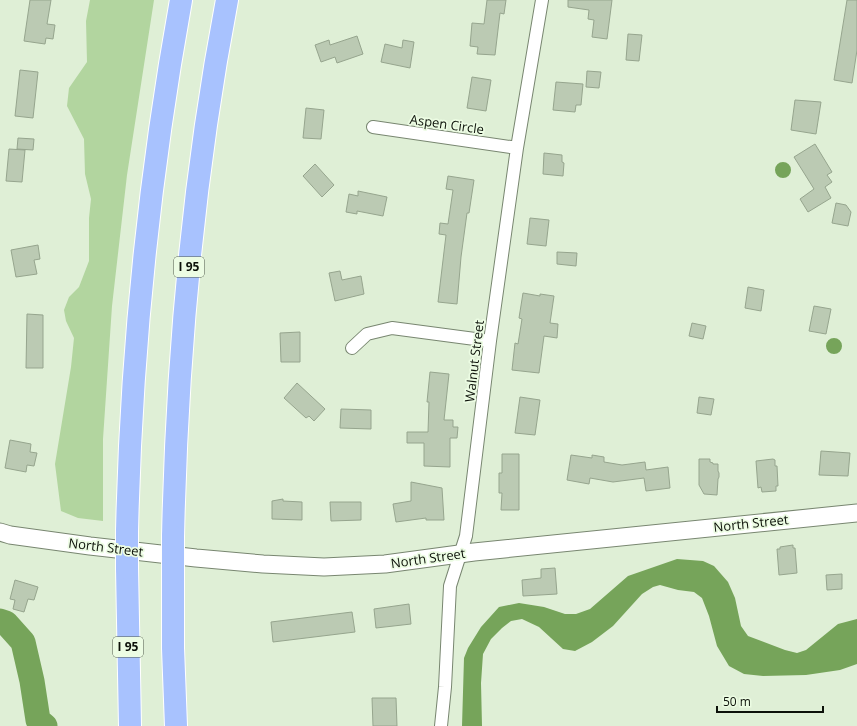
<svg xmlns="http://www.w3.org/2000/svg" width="857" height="726" font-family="'Open Sans',sans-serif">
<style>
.green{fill:#b2d59f}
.water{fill:#76a45a}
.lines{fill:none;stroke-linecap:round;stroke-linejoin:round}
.river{stroke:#76a45a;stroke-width:25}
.building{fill:#bbcab3;stroke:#96a58e}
.minor-casing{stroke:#788670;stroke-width:14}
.secondary-casing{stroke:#788670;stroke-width:19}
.motorway-casing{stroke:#fff;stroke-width:24}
.minor{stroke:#fff;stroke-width:12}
.secondary{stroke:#fff;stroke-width:17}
.motorway{stroke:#a8c2fe;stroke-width:22}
.motorway-bridge-casing{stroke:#fff;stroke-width:24;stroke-linecap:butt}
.motorway-bridge{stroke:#a8c2fe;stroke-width:22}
.labels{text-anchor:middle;stroke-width:3.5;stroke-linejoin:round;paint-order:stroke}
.shield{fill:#ecfce3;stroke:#4f584a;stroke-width:1}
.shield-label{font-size:12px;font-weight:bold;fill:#0c1109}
.street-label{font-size:13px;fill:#0c1109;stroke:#ecfce3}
</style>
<rect width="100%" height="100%" fill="#dfefd6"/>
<!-- green -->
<path class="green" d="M90,0H154L127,175L112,306L103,439V521L78,518L61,511L55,464L71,367L74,338L66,321L64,310L69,297L79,287L89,261V218L91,199L85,174L84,139L67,106L69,88L87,62L86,21Z"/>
<!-- water -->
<path class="water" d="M775 170a8 8 0 1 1 16 0a8 8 0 1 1-16 0Z
M826 346a8 8 0 1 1 16 0a8 8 0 1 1-16 0Z
M677,559L703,561L714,566L728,582L735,598L741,626L748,636L785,650L797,653L806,650L838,624L857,619V664L840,670L806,675L763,676L744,674L729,666L717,646L709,616L702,598L694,592L678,590L660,585L653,587L642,594L613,626L592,642L575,651L563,649L539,627L522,619L511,621L502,628L491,639L483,654L481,683L482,726H462L464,658L468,648L481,627L499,607L519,603L544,607L565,614H576L590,609L628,576Z"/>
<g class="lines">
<!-- river -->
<path class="river" d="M0,621L6,623L23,642L32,681L38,720L45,726"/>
</g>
<!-- building -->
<path class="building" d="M30,0H51L47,24L55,25L53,39L46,38L45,44L24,41Z
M487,0H506L504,14L500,13L495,55L477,54L478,47L470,46L472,23L484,24Z
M568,0H612L607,39L592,37L594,20L588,19L589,10L568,7Z
M847,0H857V50L852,83L834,80Z
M628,34L642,35L639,61L626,60Z
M357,36L363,54L337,63L335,57L321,62L315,45L329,40L330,45Z
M403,40L414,42L410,68L381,62L385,44L402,48Z
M20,70L38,72L33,118L15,116Z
M587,71L601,72L599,88L586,87Z
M472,77L491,80L486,111L467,108Z
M556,82L583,84L581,105H576L575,112L553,110Z
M795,100L821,102L816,134L791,130Z
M306,108L324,110L321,139L303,138Z
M18,138L34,139L33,150L17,149Z
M815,144L832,172L827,175L832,182L825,187L831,198L808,212L800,199L814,189L794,157Z
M9,149L25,150L22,182L6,181Z
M544,153L562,155V162L564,163L563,176L543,174Z
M315,164L334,185L322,197L303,176Z
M448,176L474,180L469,213H467L461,257L457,304L438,302L446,235L439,234L440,223L448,224L453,190L446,189Z
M358,191L387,197L383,216L357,211V214L346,212L349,194L358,196Z
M836,203L846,205L851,212L848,226L832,223Z
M530,218L549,220L546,246L527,244Z
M38,245L40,259L34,260L37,274L16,277L11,250Z
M557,252L577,253L576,266L557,264Z
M340,271L342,280L361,276L364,294L335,301L329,273Z
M748,287L764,290L761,311L745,308Z
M523,293L540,296V294L554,296L550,323L558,324L557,338L544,336L539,373L512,370L515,343L518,344L522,319L519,318Z
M814,306L831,309L826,334L809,331Z
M27,314L43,315V368H26Z
M692,323L706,326L703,339L689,336Z
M300,332V362H281L280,333Z
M430,372L449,374L444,420H453V427H458L457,438H450V467L424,466V443H407V432H428L429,402H427Z
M297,383L325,409L314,421L309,416L306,418L284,398Z
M520,397L540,400L535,435L515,433Z
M699,397L714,399L711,415L697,413Z
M341,409L371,410V429L340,428Z
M10,440L31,444L30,452L37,453L34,466L27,465L26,472L5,468Z
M821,451L850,453L848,476L819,475Z
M502,454H519V510H501L502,493H499V473H502Z
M571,455L592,458V455L604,457V462L622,465L645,462L646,470L668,467L670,488L646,491L644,478L613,482L590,478L589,484L567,480Z
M699,459H710V462L713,463V464H718V471L719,473V477L718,479L717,495L704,494L699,485Z
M773,459L775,460V466H777L778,486H776V491L762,492L761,487L758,488L756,461Z
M411,482L442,488L444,520H426V518L396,522L393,504L411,501Z
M283,499V501L302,502V520L272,519V501Z
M330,502H361V520L331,521Z
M793,545V548H795L797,573L779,575L777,549H780V547Z
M555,568L557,594L523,596L522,580L541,578V569Z
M842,574V589L827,590L826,575Z
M15,580L38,587L34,600L28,599L24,612L13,609L15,600L10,599Z
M409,604L411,624L376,628L374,609Z
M352,612L355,632L273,642L271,622Z
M372,698H396L397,726H373Z"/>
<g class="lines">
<!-- minor casing -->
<g class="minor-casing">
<path id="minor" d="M373,127L517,148
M352,348L367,334L392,328L490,341
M441,726L445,687L450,586L466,536L490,341L517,148L542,0"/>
</g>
<!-- secondary casing -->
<g class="secondary-casing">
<path id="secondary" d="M0,532L10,535L90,546L196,558L263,564L324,567L385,564L474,552L857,513"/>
</g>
<!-- motorway casing -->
<g class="motorway-casing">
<path id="motorway" d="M127,532C131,352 149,177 181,0
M173,537C177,356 193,177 227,0
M127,568L130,726
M173,573V648L176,726"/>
</g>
<!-- minor -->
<use href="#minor" class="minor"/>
<!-- secondary -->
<use href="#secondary" class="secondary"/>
<!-- motorway -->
<use href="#motorway" class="motorway"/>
<!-- motorway-bridge casing -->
<g class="motorway-bridge-casing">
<path id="motorway-bridge" d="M127,568V532
M173,573V537"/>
</g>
<!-- motorway-bridge -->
<use href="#motorway-bridge" class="motorway-bridge"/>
</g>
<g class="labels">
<!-- shield labels -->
<g class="shield">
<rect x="174" y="257" width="30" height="20" rx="3"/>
<rect x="113" y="637" width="30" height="20" rx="3"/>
</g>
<g class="shield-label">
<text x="189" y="271">I 95</text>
<text x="128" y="651">I 95</text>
</g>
<!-- street labels -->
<g class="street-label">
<text transform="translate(447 124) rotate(8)" y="5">Aspen Circle</text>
<text transform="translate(474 361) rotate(-83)" y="5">Walnut Street</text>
<text transform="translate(751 523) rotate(-6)" y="5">North Street</text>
<text transform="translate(106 547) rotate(7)" y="5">North Street</text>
<text transform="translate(428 558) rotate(-8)" y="5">North Street</text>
</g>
</g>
<!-- scale -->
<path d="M717 706v6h106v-6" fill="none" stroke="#0c1109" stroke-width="2"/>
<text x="723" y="706" font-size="12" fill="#0c1109" stroke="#ecfce3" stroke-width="3" paint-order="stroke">50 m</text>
</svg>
